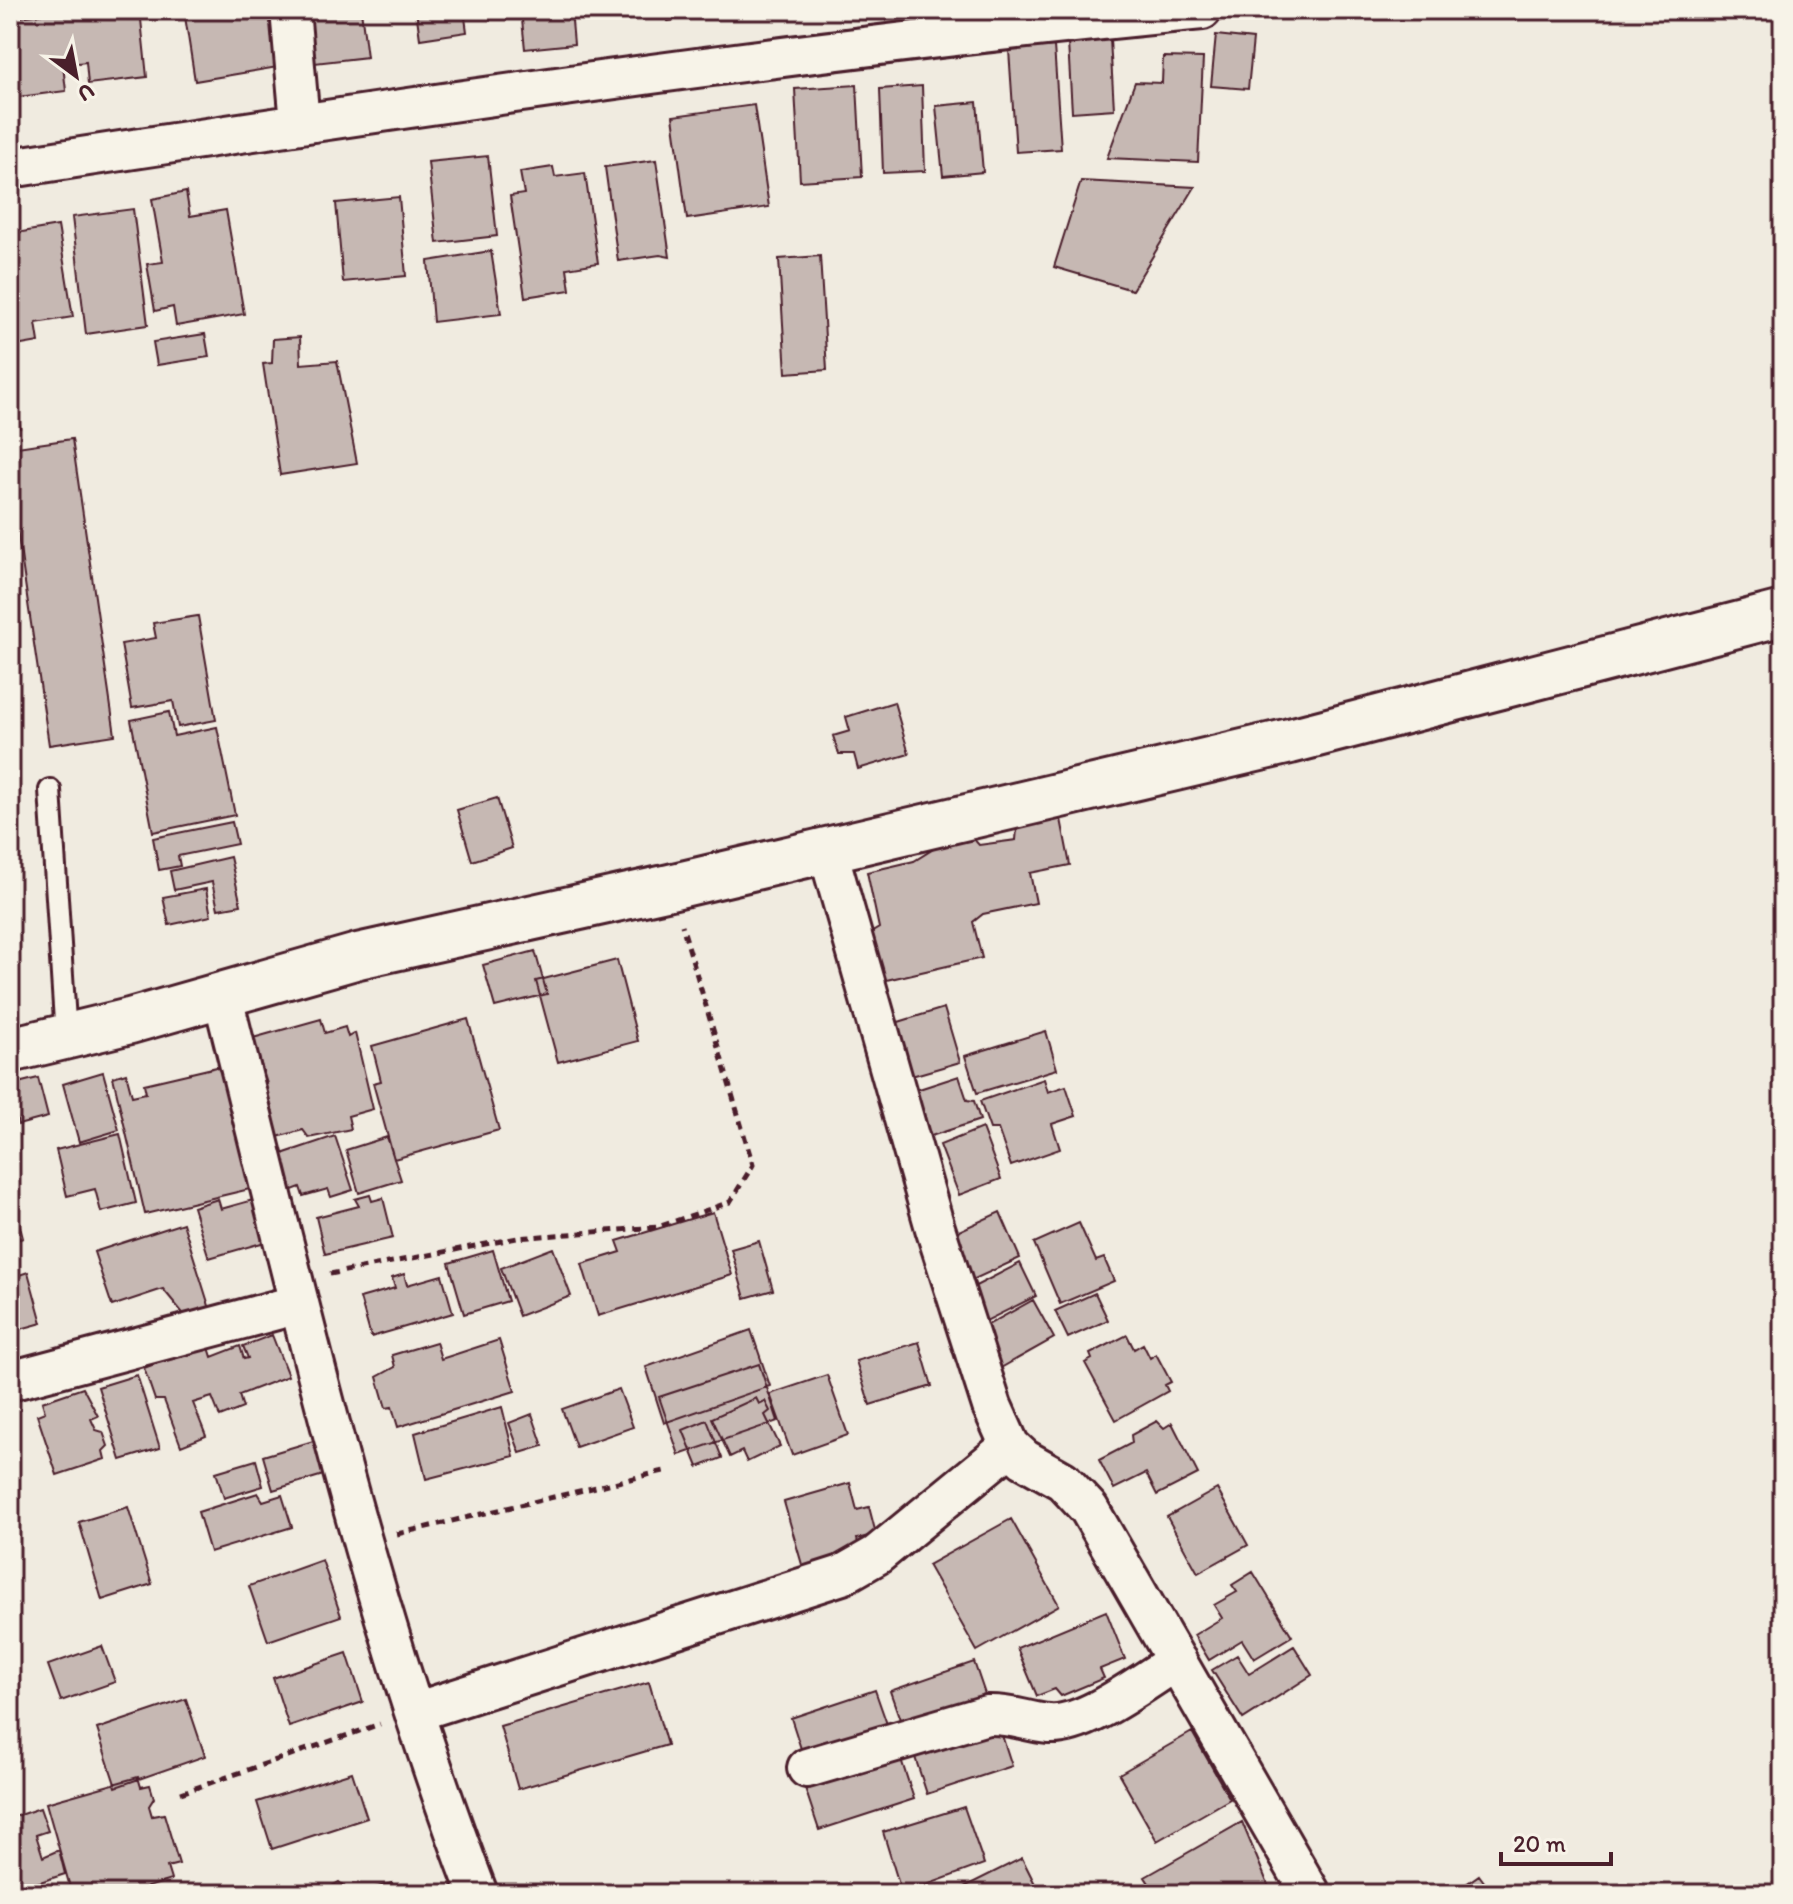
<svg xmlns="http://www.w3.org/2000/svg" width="1793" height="1904" font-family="Itim,sans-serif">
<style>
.building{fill:#c6b8b3;stroke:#4a1f2b;stroke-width:2}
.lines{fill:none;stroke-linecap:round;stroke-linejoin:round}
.lane-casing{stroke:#4a1f2b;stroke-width:26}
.street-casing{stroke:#4a1f2b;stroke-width:44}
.secondary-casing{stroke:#4a1f2b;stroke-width:50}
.path{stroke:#4a1f2b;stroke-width:5;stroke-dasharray:8 6;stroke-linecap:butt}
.lane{stroke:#f7f3e8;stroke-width:20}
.street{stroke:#f7f3e8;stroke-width:38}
.secondary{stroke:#f7f3e8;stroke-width:44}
</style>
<rect width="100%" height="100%" fill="#f0ebe0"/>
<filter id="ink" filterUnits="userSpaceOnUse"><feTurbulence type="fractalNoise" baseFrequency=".0125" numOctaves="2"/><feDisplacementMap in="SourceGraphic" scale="16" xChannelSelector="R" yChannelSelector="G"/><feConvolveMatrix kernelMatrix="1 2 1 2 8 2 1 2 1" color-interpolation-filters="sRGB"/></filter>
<g filter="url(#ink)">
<!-- building -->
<path class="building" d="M75,10H140L147,77L88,84L86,62L63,65L66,91L10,98V18Z
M184,10H269L278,67L195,81Z
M309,10H361L367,57L315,63Z
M416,10H464L467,32L420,39Z
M521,10H571L574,44L525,49Z
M666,10H735L668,21Z
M1216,35L1253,39L1248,89L1211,86Z
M1110,39L1114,109L1072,112L1068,43Z
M1054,46L1061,149L1016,152L1009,50Z
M1163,57L1203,58L1198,162L1107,158L1135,82L1162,83Z
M857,85L862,177L800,181L795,89Z
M922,86L925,171L883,173L880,89Z
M977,102L983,172L943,176L936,106Z
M754,105L769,207L687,219L673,116Z
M488,156L497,236L437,243L428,162Z
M656,160L670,257L660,255L618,261L605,167Z
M553,167L555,177L585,173L598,263L567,268L570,290L525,297L510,196L524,194L520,172Z
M1081,181L1195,187L1132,290L1054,267Z
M186,192L190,216L226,210L244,314L176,326L173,307L155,311L147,264L163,262L152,199Z
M399,197L406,276L343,282L336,203Z
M133,209L148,325L86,334L72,217Z
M58,226L73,317L36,323L39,342L10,347V234Z
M491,251L501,314L433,322L428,261Z
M820,256L827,370L786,373L779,259Z
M205,334L209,357L157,365L153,342Z
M300,337L301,364L337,361L357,463L280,475L263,364L272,363L273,339Z
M10,376L20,428L10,430Z
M72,439L115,735L49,745L16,522H10V448Z
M198,616L216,720L178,727L173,701L132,708L121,644L156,638L153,623Z
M894,702L909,754L858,769L854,754H839L833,736L850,731L846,717Z
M169,712L174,736L217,727L235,815L153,832L131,720Z
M497,798L512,848L472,861L457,810Z
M1061,819L1070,865L1030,873L1036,903L983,914L973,922L982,958L869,984L859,940L879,928L867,872L914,861L940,845L972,837L979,845L1016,840L1017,828Z
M232,822L237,844L178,856L180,866L159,870L153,838Z
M230,857L241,905L218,909L212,882L174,890L170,871Z
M206,889L211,916L169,925L163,897Z
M535,951L547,994L495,1007L483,965Z
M617,960L638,1041L558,1062L536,981Z
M944,1008L960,1062L908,1077L892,1024Z
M321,1019L325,1033L345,1027L348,1037L355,1033L373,1109L348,1116L351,1129L309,1138L303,1130L270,1139L254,1087L267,1084L253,1038Z
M468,1019L499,1130L394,1159L373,1083L381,1081L372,1046Z
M1046,1031L1057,1069L977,1093L965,1056Z
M217,1067L232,1088L254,1188L145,1214L113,1077L126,1073L132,1096L146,1093L144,1084Z
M103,1072L119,1130L79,1142L63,1084Z
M959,1076L967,1100L974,1101L980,1120L925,1138L910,1092Z
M38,1078L48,1117L18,1125L10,1085Z
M1044,1079L1048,1092L1066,1086L1076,1116L1052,1124L1060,1149L1011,1166L998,1129H990L980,1101Z
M982,1128L1001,1179L959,1195L940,1145Z
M120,1134L136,1203L101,1212L95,1189L67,1196L56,1150Z
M335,1136L353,1190L331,1197L328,1189L303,1196L300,1187L290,1191L279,1155Z
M387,1137L401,1180L359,1193L346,1150Z
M10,1189L23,1238L10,1242Z
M370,1195L372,1201L383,1198L393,1238L325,1254L316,1217L359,1206L355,1199Z
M218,1199L221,1209L253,1200L265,1242L209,1258L193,1207Z
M713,1212L732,1275L598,1316L582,1264L621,1252L617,1241Z
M1000,1212L1020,1258L968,1282L948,1236Z
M183,1223L210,1309L186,1317L163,1289L112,1306L94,1252Z
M1079,1223L1096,1261L1104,1258L1114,1281L1060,1304L1034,1243Z
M759,1241L773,1290L745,1298L731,1249Z
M553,1248L571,1296L519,1316L501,1268Z
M493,1250L508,1301L464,1314L449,1263Z
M1020,1263L1036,1296L978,1325L962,1293Z
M28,1272L42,1323L10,1332V1278Z
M404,1274L407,1285L442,1275L453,1313L371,1337L360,1298L395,1288L392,1278Z
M1095,1293L1108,1320L1068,1338L1055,1311Z
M1033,1300L1054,1338L999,1369L977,1331Z
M751,1330L770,1386L664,1423L646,1367Z
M272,1335L288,1376L239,1395L243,1408L220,1417L212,1397L193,1403L206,1436L181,1446L164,1400H155L144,1368L208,1344L212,1357L240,1346L244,1359L248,1358L243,1346Z
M1127,1335L1134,1349L1143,1344L1150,1358L1156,1354L1171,1382L1165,1385L1168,1391L1116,1420L1085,1363L1092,1359L1090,1354Z
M499,1340L515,1391L398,1427L392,1407L386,1408L377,1377L395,1367L392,1355L436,1342L441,1359Z
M919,1342L932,1386L870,1405L856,1361Z
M759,1364L778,1421L679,1455L659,1397Z
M137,1375L160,1448L121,1460L98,1387Z
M827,1375L848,1435L792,1455L770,1394Z
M83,1388L98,1416L91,1419L96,1430L103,1432L108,1446L103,1451L105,1459L57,1475L37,1415L45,1412L42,1402Z
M619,1389L633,1427L576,1447L562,1409Z
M756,1398L759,1404L765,1401L770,1411L765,1415L780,1446L747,1462L742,1451L730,1457L712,1418Z
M502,1407L514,1456L426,1479L415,1433Z
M532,1414L543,1446L520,1453L509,1423Z
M707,1420L722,1458L698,1467L683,1430Z
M1157,1421L1164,1428L1172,1423L1198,1474L1157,1495L1146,1473L1114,1489L1099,1460L1132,1443L1131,1435Z
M320,1439L330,1473L273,1490L263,1456Z
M256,1460L263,1486L224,1498L216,1472Z
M850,1483L857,1510L869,1507L876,1534L857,1539L862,1559L805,1575L784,1502Z
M1217,1489L1248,1545L1198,1573L1167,1517Z
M258,1493L263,1501L282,1495L292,1527L210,1552L198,1512Z
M128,1507L152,1584L102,1600L79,1522Z
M1011,1519L1059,1605L977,1651L928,1565Z
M322,1560L341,1616L268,1641L249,1586Z
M1253,1572L1292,1636L1254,1659L1242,1640L1209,1660L1194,1635L1222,1618L1214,1605L1237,1592L1232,1585Z
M1106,1611L1125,1659L1100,1669L1104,1678L1061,1696L1055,1689L1037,1696L1017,1648Z
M102,1646L115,1682L61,1701L48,1665Z
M1294,1646L1312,1675L1243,1719L1212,1670L1237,1655L1249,1674Z
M347,1653L363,1702L289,1727L273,1678Z
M974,1662L986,1697L902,1725L890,1691Z
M649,1682L667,1745L518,1789L500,1726Z
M875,1690L888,1727L803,1755L791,1718Z
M186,1699L205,1756L116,1787L97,1729Z
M998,1723L1012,1766L927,1794L913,1751Z
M1192,1732L1230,1799L1157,1841L1119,1774Z
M900,1756L914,1799L819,1830L805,1788Z
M352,1772L367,1818L272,1849L257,1802Z
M138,1777L141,1787L150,1785L154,1798L149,1806L152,1816L164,1814L179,1864L167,1867L171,1880L124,1894H72L46,1803Z
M964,1807L984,1864L902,1894L883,1832Z
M40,1808L48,1831L36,1835L43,1857L59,1850L65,1874L37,1883L41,1894H10V1818Z
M1242,1822L1269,1887L1252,1894H1156L1145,1877Z
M1022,1858L1040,1894H962L960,1889Z
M1479,1875L1493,1894H1452Z
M339,1882L353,1894L392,1883L395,1894H318Z"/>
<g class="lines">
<!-- lane casing -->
<g class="lane-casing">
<path id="lane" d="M50,790L66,1037"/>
</g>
<!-- street casing -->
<g class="street-casing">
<path id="street" d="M290,10L300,123
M10,168C406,107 803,48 1202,10
M827,848L935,1228L992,1406L1010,1446L1024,1459L1063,1481L1089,1509L1311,1894
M222,994C298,1297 366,1602 478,1894
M10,1381L299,1304
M415,1712L842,1575L877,1555L1010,1446
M807,1768L987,1715C1013,1714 1026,1722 1049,1724C1086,1727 1145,1680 1177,1661"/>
</g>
<!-- secondary casing -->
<g class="secondary-casing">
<path id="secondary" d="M10,1050L130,1021L358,956L670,887L1290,741L1783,613"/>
</g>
<!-- path -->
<path class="path" d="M330,1274L517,1238L658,1227L730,1202L753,1165L682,925
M397,1534L664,1471
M181,1793L380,1724"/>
<!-- lane -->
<use href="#lane" class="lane"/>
<!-- street -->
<use href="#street" class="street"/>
<!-- secondary -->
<use href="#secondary" class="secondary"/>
</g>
</g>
<!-- margin -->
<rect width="1793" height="1904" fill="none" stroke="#f7f3e8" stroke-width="40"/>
<rect x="20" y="20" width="1753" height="1864" fill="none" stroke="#4a1f2b" stroke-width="3" filter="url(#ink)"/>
<!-- north arrow -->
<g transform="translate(76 76) rotate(148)" stroke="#f7f3e8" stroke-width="6" paint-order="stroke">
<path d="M0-6L14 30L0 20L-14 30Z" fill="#4a1f2b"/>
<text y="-12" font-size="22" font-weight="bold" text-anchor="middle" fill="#4a1f2b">U</text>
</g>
<!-- scale -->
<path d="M1501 1852v12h110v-12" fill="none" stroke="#4a1f2b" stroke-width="4"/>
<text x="1513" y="1852" font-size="24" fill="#4a1f2b" stroke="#f7f3e8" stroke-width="6" paint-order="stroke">20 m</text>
</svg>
